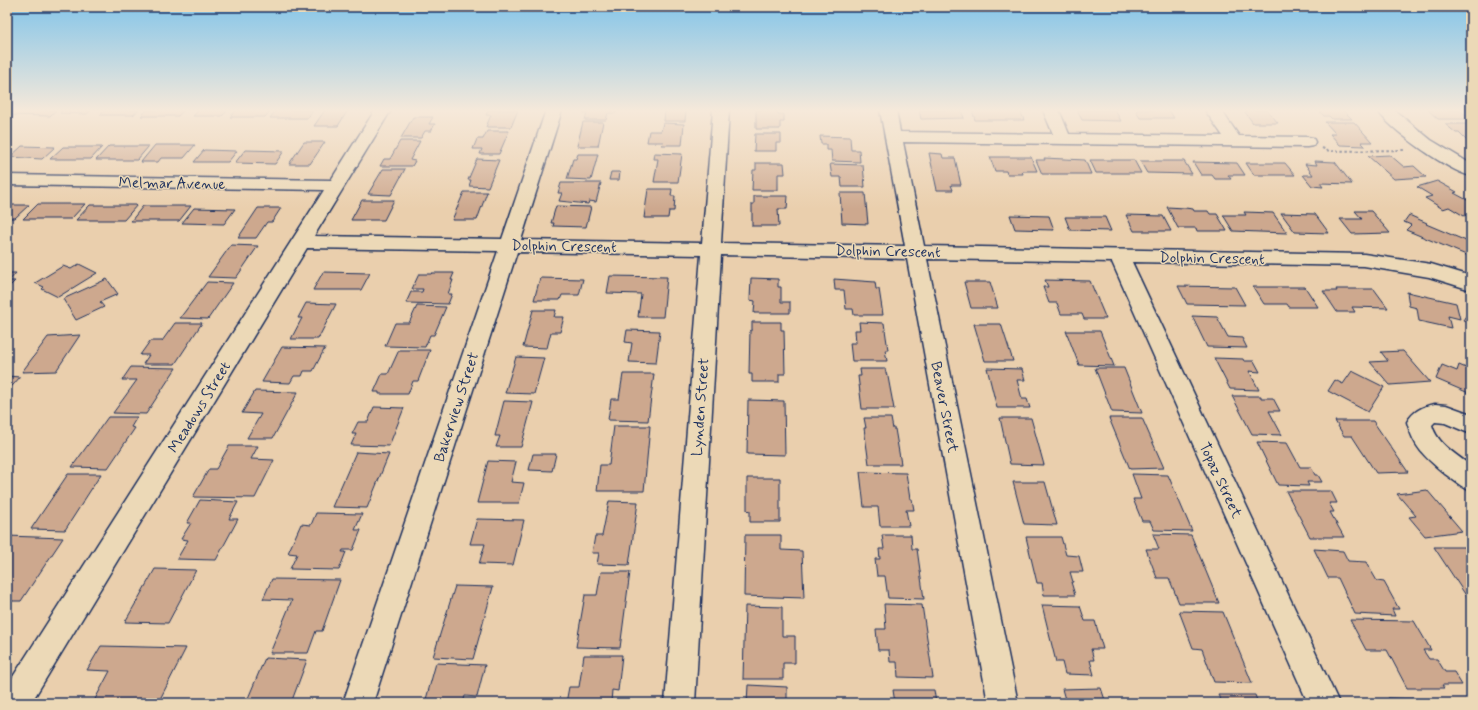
<svg xmlns="http://www.w3.org/2000/svg" width="1478" height="710" font-family="Mynerve,sans-serif">
<style>
.building{fill:#cda88e;stroke:#1b2f5e}
.lines{fill:none;stroke-linecap:round;stroke-linejoin:round}
.minor-casing{stroke:#1b2f5e;stroke-width:3}
.path{stroke:#1b2f5e;stroke-width:2;stroke-dasharray:2.5 2.5;stroke-linecap:butt}
.minor{fill:#ecd9b7;fill-rule:evenodd}
.labels{text-anchor:middle;stroke-width:3;stroke-linejoin:round;paint-order:stroke}
.street-label{font-size:15px;fill:#1b2f5e;stroke:#ecd9b7}
</style>
<rect width="100%" height="100%" fill="#eacfad"/>
<filter id="ink" filterUnits="userSpaceOnUse"><feTurbulence type="fractalNoise" baseFrequency=".025" numOctaves="2"/><feDisplacementMap in="SourceGraphic" scale="8" xChannelSelector="R" yChannelSelector="G"/><feConvolveMatrix kernelMatrix="1 2 1 2 8 2 1 2 1" color-interpolation-filters="sRGB"/></filter>
<g filter="url(#ink)">
<!-- building -->
<path class="building" d="M17,110H56L50,116L10,115Z
M63,110H91L87,114L60,113Z
M105,110H139L133,115H100Z
M147,110H184L178,116H141Z
M199,110H228L222,116H193Z
M236,110H271L265,117H230Z
M276,110H313L308,118H270Z
M325,110H348L338,126H314Z
M488,110H518L511,127H486L491,115H486Z
M585,110H617L616,113H608L606,120H585L587,113H584Z
M665,110H686L685,121H664Z
M756,110H777L778,114H784V122H780V129H756Z
M919,110H961L964,118L921,119Z
M972,110H1020L1024,120H975Z
M1077,110H1115L1121,121L1082,120Z
M1137,110H1169L1174,118H1140L1136,111Z
M1245,110H1267L1278,123H1253L1245,112H1247Z
M1318,110H1343L1352,119H1332L1329,116H1324Z
M1428,110H1460L1470,119H1438Z
M413,117H433L429,124H435L431,131H425L421,138H401Z
M583,122H603L598,146H577Z
M1325,122H1354L1372,142H1361L1365,146L1340,145L1330,134H1336Z
M663,123L684,124L682,145H662L663,142H647L649,131H661Z
M1445,124H1471V145L1459,133H1456Z
M487,131H509L499,154H480L482,149H473L477,139H483Z
M755,134H781V143H776V151H754Z
M820,136L850,137L851,150H859L860,162L832,161L831,150H826V144H821Z
M400,141H420L410,160L415,161L412,166H380L384,159H390Z
M304,142H325L310,164H289Z
M155,145H195L184,158H161L158,162H141Z
M22,146L55,147L42,159L10,157Z
M109,146H149L137,160H96Z
M63,147H102L91,159H50Z
M204,150L237,151L228,162H194Z
M245,150L284,151L275,164L235,163Z
M654,153L682,154L678,182H654L658,159H653Z
M929,153L942,154L943,158H955L961,185H951L953,190H937Z
M578,154H598L591,180L567,179L573,159H576Z
M1390,155L1404,167L1414,166L1426,177L1394,179L1368,156Z
M990,157H1031L1037,171H1022L1023,174H1007L1006,171H995Z
M1044,158L1085,160L1091,174H1042L1036,160H1045Z
M477,159L499,160L488,187L469,186L471,180H468Z
M1090,160H1134L1141,173H1096Z
M1140,161H1184L1192,174L1147,173Z
M1315,161L1335,162L1352,184L1320,183L1323,187L1312,186L1303,175H1313L1305,164L1317,165Z
M1193,162L1237,163L1245,175H1228L1231,179H1215L1212,175H1201Z
M756,163H784L785,174H778V190H752L753,170H756Z
M1246,163H1285L1295,175H1254Z
M830,164L863,165L865,187H842L841,177H832Z
M383,169H405L391,195L368,194Z
M611,172H620L619,180H609Z
M1437,181L1457,192L1454,193L1471,202V213L1464,216L1449,207L1443,209L1425,198L1432,196L1417,187Z
M561,183H601L596,202L589,201L588,204L559,201L562,193H558Z
M648,189H672L671,196H675L674,211H669L668,218H644Z
M464,192H487L477,220H452Z
M840,193H865L868,224L842,223Z
M754,196H788L787,209H778L779,226H752V204H754Z
M362,200H394L384,220H351Z
M38,204H85L71,219H23Z
M7,205H29L15,218H7Z
M90,205H137L124,220H76Z
M143,206H191L179,221H131Z
M556,206L591,207L586,227L553,226L554,223H551Z
M1167,207L1185,208L1193,209L1194,211H1208L1210,214H1217L1227,231H1197L1196,228H1178Z
M194,208L235,209L224,224L182,223Z
M258,208H281L272,222H267L256,238H238Z
M1355,211H1371L1390,233L1352,234L1340,219H1362Z
M1244,212L1273,213L1287,233L1233,231L1223,215H1246Z
M1281,213L1315,214L1329,233L1295,232Z
M1010,215L1049,216L1054,230L1015,229Z
M1126,215L1163,216L1171,231H1134Z
M1409,215L1427,223L1426,224L1471,243V257L1406,230L1411,225L1404,222Z
M1065,217H1105L1111,231L1070,230Z
M231,245L258,246L236,278L208,277Z
M79,264L97,273L58,297L42,289L44,287L35,283L63,266L71,269Z
M7,271H9L7,273H16L9,281H15L7,289Z
M323,272L370,273L361,290H313Z
M432,273H454L451,280H453L448,294H452L448,304L406,303L411,292H422L423,289H412L419,274H431Z
M610,276L667,277L663,317H638L641,294L607,293Z
M540,278L583,279L579,295H562L560,300H534Z
M751,278L778,279V287H781V302H790V313H754L755,301L750,300Z
M107,279L118,294L100,302L104,307L76,320L63,299Z
M834,279L875,282L876,289H879L883,315H854L853,309H846L844,290H835Z
M1045,280L1090,281L1106,319H1084L1082,314H1061L1057,303H1049L1043,287H1048Z
M207,282L233,283L208,319L180,318Z
M964,282H990L998,308H971Z
M1178,286L1235,287L1245,305L1187,304Z
M1253,287H1305L1318,307H1289L1287,304H1264Z
M1336,289H1374L1388,308L1352,307L1355,312H1337L1323,291H1337Z
M1407,292L1456,303L1460,319L1448,316L1451,328L1419,321L1417,308L1409,306Z
M306,303L336,304L318,339H291L302,318H298Z
M417,306L446,307L434,335H430L425,347L385,346L395,323H409Z
M1471,309V324L1463,320Z
M533,310H556L554,317H564L560,332H551L547,348L523,347Z
M1192,316L1217,317L1228,337L1242,338L1247,348L1207,347Z
M752,322H781V330H784L785,374H779V382H752V374H749L750,330H752Z
M859,322L884,323L888,350H885L887,361H852L850,343H856L855,330H860Z
M175,323H202L175,364H143L149,355H140L150,341H162Z
M974,324H1001L1013,361H985Z
M627,330L660,331L656,363L629,362L632,343L625,342Z
M1066,331H1100L1114,366L1079,365Z
M80,335L56,371L22,372L48,337Z
M282,347L325,348L313,371H304L302,376H294L290,383L262,382Z
M399,350H430L418,381H413L408,394H379V392H374L382,374H388Z
M1403,351L1430,382L1390,385L1370,362L1388,361L1381,352Z
M516,357L544,358L534,394L505,393Z
M1214,358L1243,359L1244,361H1254L1260,372L1249,371L1259,390L1230,389Z
M1442,365L1457,371L1459,365L1471,370V394L1436,379Z
M131,367L176,368L146,414L113,413L137,380H122Z
M987,368L1022,369L1025,380H1017L1022,399H1027L1030,408H997Z
M1095,368H1124L1142,413L1112,412Z
M860,369H885L887,376L888,377L894,409H862L858,376H861Z
M1352,371L1384,387L1368,412L1328,391L1335,380L1343,384Z
M623,374H654L648,421L608,420L611,399H619Z
M7,376L20,377L7,392Z
M255,391L298,392L273,438H247L261,414L242,413Z
M1232,396H1261V398H1273L1280,411H1269L1282,435L1252,434Z
M748,400L784,401L785,455L747,454Z
M504,401L533,402L521,447H496L500,436H495Z
M374,407L404,408L389,446L351,445L356,434H352L358,422H368Z
M108,417H137L131,427L135,428L108,468L72,467Z
M864,418H891L893,429H895L901,464H869L864,428H866Z
M1000,418H1031L1044,465L1010,464Z
M1109,418H1142L1164,468L1130,469Z
M1335,421H1373L1408,472L1376,473L1352,436H1344Z
M614,426H650L644,491H597L600,465H609Z
M1257,442L1287,443L1300,467H1311L1315,475H1318L1322,482H1307L1309,486L1278,485Z
M229,446H258L251,459L274,460L255,498L193,497L209,469H216Z
M356,452L389,454L367,508L332,507Z
M533,454H556L552,471L529,470Z
M488,461L516,462L511,482L524,483L519,503H477Z
M860,472L906,473L910,499H912L914,510H906L909,526H880L878,507H864Z
M68,474H101L65,530L31,529Z
M1132,474L1168,475L1192,531L1154,530L1150,521H1142L1133,499H1141Z
M747,478H780V522H750V511L747,510Z
M1013,482H1045L1057,525L1024,524Z
M1427,490L1462,531L1425,536L1409,517L1416,516L1397,494Z
M1286,491H1331L1337,503H1329L1334,512H1330L1344,537H1310Z
M200,500L238,502L229,519H238L216,560L177,559L188,540L181,539L191,523H187Z
M609,501L638,502L629,565L597,564L599,553H592L595,536H602Z
M316,513L362,514L355,530H361L353,550H343L342,552H346L339,570L290,569L297,554L288,553L301,524L311,525Z
M477,519L524,520L513,565L479,564L485,544H470Z
M1153,534L1191,535L1219,603H1179L1169,578H1157L1146,549H1159Z
M745,535H781V550L802,551L804,598L744,596Z
M882,535H911L912,549H917L924,599L888,598L885,576H877L875,559H880L879,549H884Z
M7,536L63,538L21,601H7Z
M1026,537H1061L1066,555L1079,556L1083,572H1070L1073,582H1071L1075,595H1044L1042,583H1037Z
M1434,547H1471V597H1467Z
M1314,549L1343,551L1348,561L1366,562L1377,581L1384,582L1399,609H1392L1395,616L1355,614L1338,578H1328Z
M155,569L196,570L168,623L125,622Z
M601,572H630L620,648L576,647L585,595H597Z
M272,579L340,580L322,631H316L308,653H270L292,600L263,599Z
M455,586L493,587L473,659L433,657Z
M884,604L922,605L933,678L898,677L897,662H890L889,650H878L876,629H886Z
M1042,605L1080,606L1085,621H1095L1103,649H1091L1094,660H1090L1094,675L1065,674L1062,662H1056Z
M745,606L782,607V636H795V663H783V679H743Z
M1179,611L1223,612L1252,683L1214,682L1202,649L1193,648Z
M1350,620L1414,621L1431,650H1423L1429,659H1437L1445,672H1454L1462,685H1442L1444,688H1407L1387,650H1366Z
M101,646L186,648L158,703H93L110,671L87,670Z
M584,655H622L618,691L612,690L611,703H566L569,687H579Z
M265,658L307,660L291,703H246Z
M436,663L485,665L477,697L465,696L463,703H425Z
M748,685L787,687V703H747Z
M1101,688L1106,703H1066L1062,689Z
M893,690H934L936,703H895Z
M1218,695H1255L1258,703H1222Z
M1388,698L1421,699L1423,703H1390Z"/>
<g class="lines">
<!-- minor casing -->
<g class="minor-casing">
<path id="minor" d="M375,110H391L314,236L502,239L546,110H562L521,240L702,243L713,110H729L721,243L905,246L880,110H896L900,132L1053,134L1043,110H1059L1069,134L1223,136L1205,110H1221L1239,136L1307,137L1313,138L1315,142L1313,146L1307,147L903,142L924,246L1364,254L1431,264L1471,276V290L1429,277L1364,266L1132,262L1339,703H1308L1112,262L927,259L1018,703H988L907,259L721,255L695,703H665L701,255L517,252L373,703H343L498,251L307,248L31,703H7V686L324,190L7,185V175L331,180Z
M1377,110H1394L1431,140L1471,164V176C1447,170 1391,130 1377,110Z
M1435,404L1446,405L1471,414V434L1445,423L1435,422L1432,425C1437,444 1456,454 1471,466V491C1461,487 1454,480 1445,474C1425,457 1414,448 1407,422C1413,411 1423,406 1435,404Z"/>
</g>
<!-- path -->
<path class="path" d="M1322,148L1329,151L1406,150"/>
<!-- minor -->
<use href="#minor" class="minor"/>
</g>
</g>
<!-- sky -->
<linearGradient id="sky" x2="0" y2="1"><stop stop-color="#84c5e9"/><stop offset="0.53" stop-color="#f6e9da"/><stop offset="1" stop-color="#f6e9da" stop-opacity="0"/></linearGradient>
<rect width="1478" height="209" fill="url(#sky)"/>
<g class="labels">
<!-- street labels -->
<g class="street-label">
<text transform="translate(172 183) rotate(1)" y="5">Melmar Avenue</text>
<text transform="translate(564 246) rotate(1)" y="5">Dolphin Crescent</text>
<text transform="translate(888 251) rotate(1)" y="5">Dolphin Crescent</text>
<text transform="translate(1212 258) rotate(1)" y="5">Dolphin Crescent</text>
<text transform="translate(199 407) rotate(-58)" y="5">Meadows Street</text>
<text transform="translate(456 407) rotate(-72)" y="5">Bakerview Street</text>
<text transform="translate(700 407) rotate(-86)" y="5">Lynden Street</text>
<text transform="translate(945 407) rotate(79)" y="5">Beaver Street</text>
<text transform="translate(1221 480) rotate(65)" y="5">Topaz Street</text>
</g>
</g>
<!-- margin -->
<rect width="1478" height="710" fill="none" stroke="#ecd9b7" stroke-width="24"/>
<rect x="12" y="12" width="1454" height="686" fill="none" stroke="#1b2f5e" stroke-width="1.5" filter="url(#ink)"/>
</svg>
